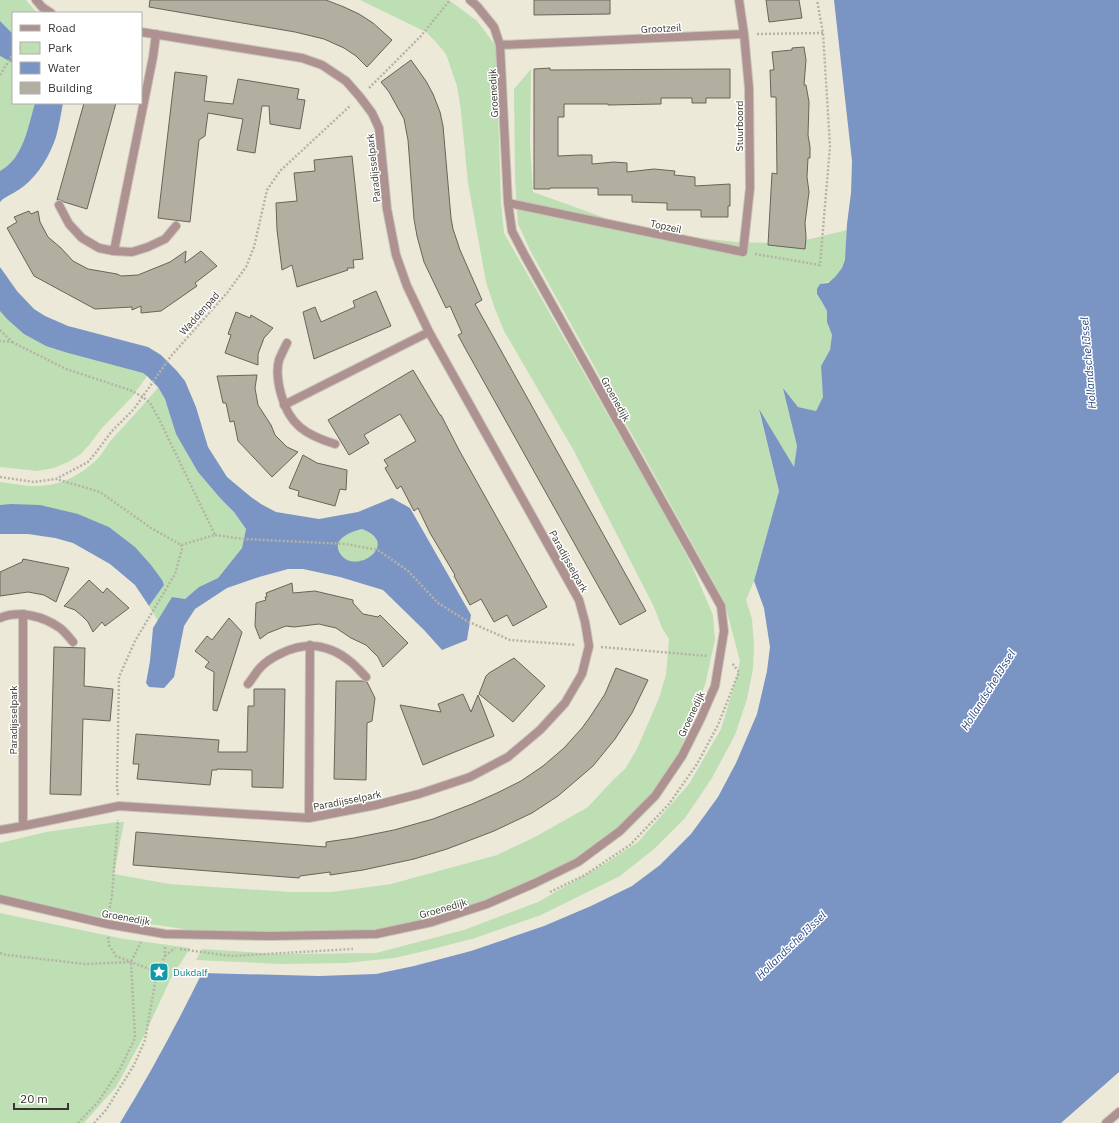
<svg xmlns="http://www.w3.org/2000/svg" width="1119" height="1123" font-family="'IBM Plex Sans',sans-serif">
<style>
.green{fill:#bddfb3}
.water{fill:#7a94c3;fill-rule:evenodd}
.building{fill:#b3afa0;stroke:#686457}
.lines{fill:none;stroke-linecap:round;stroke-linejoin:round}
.service-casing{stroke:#c9c5b7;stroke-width:10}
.minor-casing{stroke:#c9c5b7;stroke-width:10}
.tertiary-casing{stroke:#c9c5b7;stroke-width:10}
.path{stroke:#b6b3a6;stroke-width:2.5;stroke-dasharray:2 2;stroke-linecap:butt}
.service{stroke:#ae9191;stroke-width:8}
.minor{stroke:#ae9191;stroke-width:8}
.tertiary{stroke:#ae9191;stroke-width:8}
.labels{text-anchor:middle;stroke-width:3;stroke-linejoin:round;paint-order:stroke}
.street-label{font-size:10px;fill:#373630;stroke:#fff}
.culture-label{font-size:10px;fill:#0d838f;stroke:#fff;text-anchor:start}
.water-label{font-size:11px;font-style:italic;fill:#264580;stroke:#fff}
</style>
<rect width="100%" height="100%" fill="#ede9d9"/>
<!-- green -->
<path class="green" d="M0,0H26L37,13H13V34L0,21Z
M360,0H449L477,21L496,46L501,202L504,233L666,517L692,566L713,615L715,640L705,685L677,758L639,812L609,843L516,894L399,932L232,936L101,917L0,898V843L46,832L117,822H124L114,874L169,884L290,892H332L391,884L497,855L535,837L588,807L613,780L625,769L637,749L659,698L666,675L669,639L662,628L654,607L574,451L504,331L495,309L486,282L468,183L461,111L457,86L446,54L436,42L426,32Z
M0,56L13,63V103H35C28,126 24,158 0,171Z
M531,69L530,144L533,192L611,220L657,230L700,238L736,242L773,243L810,239L847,230C846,240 847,250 846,259C844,269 834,282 823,283L817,294L822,302L827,311V322L832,335L830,350L821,366L824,397L816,411L798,407L784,389L797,446L794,468L759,411L779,491L754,581L746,600L752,619L754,645L753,669L747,699L735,735L712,778L685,818L654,849L620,876L541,915L475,938L425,951L394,958L346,963L281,964L196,960L202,949L278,954L376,953L464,930L538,902L606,863L638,842L689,784L721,729L735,683L740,661L724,601L530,250L518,224L515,178L514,89Z
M0,311L7,319L68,353L143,373L147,376L132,397L102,428L89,445L81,454L68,462L54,468L37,471L0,467Z
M158,387L165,399L176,434L221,499L234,512L246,529L242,548L218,578L199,587L185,599L172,597L158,621L149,606L164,585L135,547L109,527L78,514L0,505V482C16,484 33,488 49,485C68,482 88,470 101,455C105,449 108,443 113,438C128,422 142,406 156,390Z
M362,529C400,544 359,573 343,557C328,541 349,532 362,529Z
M0,913L124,939L190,948L170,980L145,1034L116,1087L84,1123H0Z"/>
<!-- water -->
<path class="water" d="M834,0H1119V1072L1061,1123H120C150,1074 177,1024 202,973L319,976L376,974L414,966L471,951L544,926L591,906L632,886L660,865L691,834L718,797L736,763L757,714L767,671L770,647L764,608L754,581L779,491L759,409L794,467L797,446L783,388L798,407L816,411L823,397L821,366L830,350L832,335L827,322V311L822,302L817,294V289L820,284L828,283L835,277L842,268L845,260L847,224L851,193L852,161Z
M0,21L13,34V63L0,56Z
M35,103H63C61,114 59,126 56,137C50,155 39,174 24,186C18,191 9,195 3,199L0,202V171C24,158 28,126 35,103Z
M0,267L17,291L34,309L45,316L68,326L148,347L161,355L176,370L185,381L196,407L208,447L227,477L251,497L261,504L276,512L319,519L358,512L392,498L410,508L471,615L467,640L442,650L424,630L383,590L340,577L303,569H288L259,577L227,588L195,609L184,626L174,677L164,688L149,687L146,683L150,661L153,628L172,597L185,599L199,587L218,578L242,548L246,529L234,512L221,499L198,472L176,434L165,399L158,387L147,376L143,373L68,353L46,346L24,334L7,319L0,311ZM362,529C400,543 359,573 343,557C328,541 349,532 362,529Z
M11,504L40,505L78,514L109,527L135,547L151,565L162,580L164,585L149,606L135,585L110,564L73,543L55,538L28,534H0V505Z"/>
<!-- building -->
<path class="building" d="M150,0H326L344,7L359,14L373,23L392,40L367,67L356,56L344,48L324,39L295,32L149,7Z
M534,0H610V14L534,15Z
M766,0H799L802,18L769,22Z
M804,47L806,60L804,85H806L809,102L808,135L810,147V158H808L807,177L809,192L805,223L806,237L805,249L768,245L772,173L777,174L776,97H771L770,70H774L772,52L792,50V48Z
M411,60L426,81L433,94L440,112L443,126L451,218L453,229L460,250L482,300L475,304L646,611L620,625L465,348L458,335L462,333L450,306L446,308L424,262L417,236L414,219L408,140L404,119L389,92L381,82Z
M550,68V70L730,69V98H706V103H692V98H661V104L608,105V104H564V117H558V156L580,155H592V164L614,162L627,163V172L654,169L675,171L674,175L695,177V186L730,184V206H728V217H701V210H667V203L632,202V195H598V188H550V189H534V69Z
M175,72L207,76L204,101L233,104L238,79L299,89L297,99L305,100L300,129L270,124L269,106H262L255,153L237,150L243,119L208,113L205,136L199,140L190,222L158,218Z
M84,103H116L87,209L64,202L60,200H57Z
M352,156L363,259L353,260L354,268H347L348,270L297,287L292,265L282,270L277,230L276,203L297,201L294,173L315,171L314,160Z
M29,211L31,214L38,211L40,222L48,237L61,248L73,261L88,269L117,274L121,276L138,275L170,262L186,251L185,263L201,251L217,266L195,283L197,286L161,311L141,313V306L132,310V307L95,309L34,276L7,228L17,222L14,217Z
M376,291L391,326L314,359L303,312L315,307L321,322L355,307L353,301Z
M236,312L250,318L251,315L273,328L264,338L258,354V365L225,353L231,335L228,334Z
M413,370L440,415H441L459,450L547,607L513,626L507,615L494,622L481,599L470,605L454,576L455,575L430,533L418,508L414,511L401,486L397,489L385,468L388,466L384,460L416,441L400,414L364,435L369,443L349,455L328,420Z
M257,375L255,388L258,405L271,425L275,435L287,447L298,452L272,477L238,441L234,421L230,422L226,403H223L217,376Z
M303,455L317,463L347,470L346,490L340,489L335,506L298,496L299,491L289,488Z
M23,559L69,568L56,602L44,595L28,592L0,596V572L22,562Z
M89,580L103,593L107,588L129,608L105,626L102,622L93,632L88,622L82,616L75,610L64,606Z
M292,583L293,593L315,591L353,600V603L363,614L378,617L380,615L408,643L383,667L378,657L366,645L351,638L336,628L327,626L319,624L294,627L286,626L268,633L260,639L255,626L256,603L266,600L265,597H267L266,593Z
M229,618L242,632L217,711L213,710L214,672L205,667L209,662L195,651L207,636L212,640Z
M54,647L85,648L84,686L113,689L110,721L83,719L81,795L50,794Z
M514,658L545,686L513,722L479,694L486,676L489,673Z
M616,668L648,680L632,713L615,739L593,766L558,796L532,813L494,831L447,849L414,859L363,870L330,875V872L300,876L299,878L133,865L136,832L326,847V842L354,838L394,830L433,819L472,804L497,793L521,781L543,766L564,748L582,728L590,717L605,694Z
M336,681H362L367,682L375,698L372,721L367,723L366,780L334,779Z
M254,689H285L283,788L252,787V770L217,769V770H212L210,785L137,779L139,764H133L136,734L219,740L218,752H247L248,706H254Z
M463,694L471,712L478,695L494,736L423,765L400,705L441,712L438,704Z"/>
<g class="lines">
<!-- service casing -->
<g class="service-casing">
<path id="service" d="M59,205L69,224L82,238L99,248L114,251L132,252L148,247L165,239L176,226
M287,343C284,349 281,355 279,360C276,371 278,383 281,394C289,425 306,435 335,444
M0,618C19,610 43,616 60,628C65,632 69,637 73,642
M248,684C252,679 255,674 259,669C265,662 273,657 282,653C307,641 329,644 351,662C356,666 361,672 366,677"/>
</g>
<!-- minor casing -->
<g class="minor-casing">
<path id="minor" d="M36,0L42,7L51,13
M500,45L744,34
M508,203L743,252L750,188L749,88L744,34L739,0
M114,251L153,57L156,34
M284,405L429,332
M23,614V826
M309,818L310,645
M0,830L23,826L119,806L309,818L376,805L419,794L470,777L508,757L540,730L565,703L582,674L589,646L585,622L579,600L429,332L407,286L396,255L387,209L379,128L372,113L360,97L346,81L322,65L302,58L141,32
M0,899L107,924L165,934L270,936L376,934L432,922L487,904L535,883L578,862L620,831L655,796L682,756L701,718L715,686L724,631L721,606L525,256L512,231L508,203L500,45L494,27L477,6L470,0"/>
</g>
<!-- tertiary casing -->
<g class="tertiary-casing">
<path id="tertiary" d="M1106,1123L1119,1112"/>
</g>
<!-- path -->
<path class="path" d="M757,34L823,33
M0,75L13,54
M369,88L421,36L450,0
M755,254L820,265L830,146L823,33L817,0
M0,330L12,342L0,341
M12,342L66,369L130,390L143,397L150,403L159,419L215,535L181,545L151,528L100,492L56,479
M0,477L34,482L48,480L56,479L88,462L97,451L112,431L134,409L171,356L227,293L246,267L254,247L267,190L280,171L351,105
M215,535L244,539L346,544L378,550L408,571L438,603L467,621L510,640L576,645
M601,647L708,656
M118,795L117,787L119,677L135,641L175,574L182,549L181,545
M550,892L585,875L630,845L669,804L697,764L718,725L739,672L732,663
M109,912L112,895L118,820
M108,937L109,945L116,956L157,972
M180,949L231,956L353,949
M0,953L7,955L85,964L129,962
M165,956L175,948
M78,1123L98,1102L120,1069L135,1038L131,962L141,942
M94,1123L106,1110L134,1065L145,1040L157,972L165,956V947"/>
<!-- service -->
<use href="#service" class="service"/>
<!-- minor -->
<use href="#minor" class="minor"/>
<!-- tertiary -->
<use href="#tertiary" class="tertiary"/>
</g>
<!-- icons -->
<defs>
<g id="sight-square" transform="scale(1)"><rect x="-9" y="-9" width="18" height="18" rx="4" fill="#0f9aa8" stroke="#fff"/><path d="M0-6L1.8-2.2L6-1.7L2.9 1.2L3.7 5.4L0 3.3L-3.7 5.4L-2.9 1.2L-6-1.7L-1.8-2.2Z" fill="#fff"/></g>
</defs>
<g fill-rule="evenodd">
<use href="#sight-square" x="159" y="972"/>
</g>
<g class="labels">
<!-- street labels -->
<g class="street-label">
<text transform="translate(661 28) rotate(-3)" y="4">Grootzeil</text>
<text transform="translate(493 93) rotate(-93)" y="4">Groenedijk</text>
<text transform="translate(739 126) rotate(-90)" y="4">Stuurboord</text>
<text transform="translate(373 168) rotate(-96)" y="4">Paradijsselpark</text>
<text transform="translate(666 226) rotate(12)" y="4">Topzeil</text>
<text transform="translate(199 313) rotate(-48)" y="4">Waddenpad</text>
<text transform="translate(616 399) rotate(61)" y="4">Groenedijk</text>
<text transform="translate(569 561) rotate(61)" y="4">Paradijsselpark</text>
<text transform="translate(691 714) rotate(-65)" y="4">Groenedijk</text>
<text transform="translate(13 720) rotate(-90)" y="4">Paradijsselpark</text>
<text transform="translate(347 800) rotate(-11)" y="4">Paradijsselpark</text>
<text transform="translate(443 908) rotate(-16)" y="4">Groenedijk</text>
<text transform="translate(126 917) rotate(10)" y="4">Groenedijk</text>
</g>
<!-- culture labels -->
<g class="culture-label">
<text x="173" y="976">Dukdalf</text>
</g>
<!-- water labels -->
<g class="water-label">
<text transform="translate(1088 363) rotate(-95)" y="4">Hollandsche IJssel</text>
<text transform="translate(988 690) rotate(-58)" y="4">Hollandsche IJssel</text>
<text transform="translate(791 945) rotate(-44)" y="4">Hollandsche IJssel</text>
</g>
</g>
<!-- legend -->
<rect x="12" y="12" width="130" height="92" fill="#ffffff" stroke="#afafac"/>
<rect x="20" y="25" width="20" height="6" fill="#ae9191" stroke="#afafac"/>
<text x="48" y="32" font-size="12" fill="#373630">Road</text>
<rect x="20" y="42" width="20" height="12" fill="#bddfb3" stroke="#afafac"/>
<text x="48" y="52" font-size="12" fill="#373630">Park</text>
<rect x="20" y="62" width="20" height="12" fill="#7a94c3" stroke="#afafac"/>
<text x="48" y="72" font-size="12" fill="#373630">Water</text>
<rect x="20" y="82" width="20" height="12" fill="#b3afa0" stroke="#afafac"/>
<text x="48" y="92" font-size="12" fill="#373630">Building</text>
<!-- scale -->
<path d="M14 1103v6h54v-6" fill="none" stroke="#373630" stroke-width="2"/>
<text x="20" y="1103" font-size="12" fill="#373630" stroke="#ffffff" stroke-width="3" paint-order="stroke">20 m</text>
</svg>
